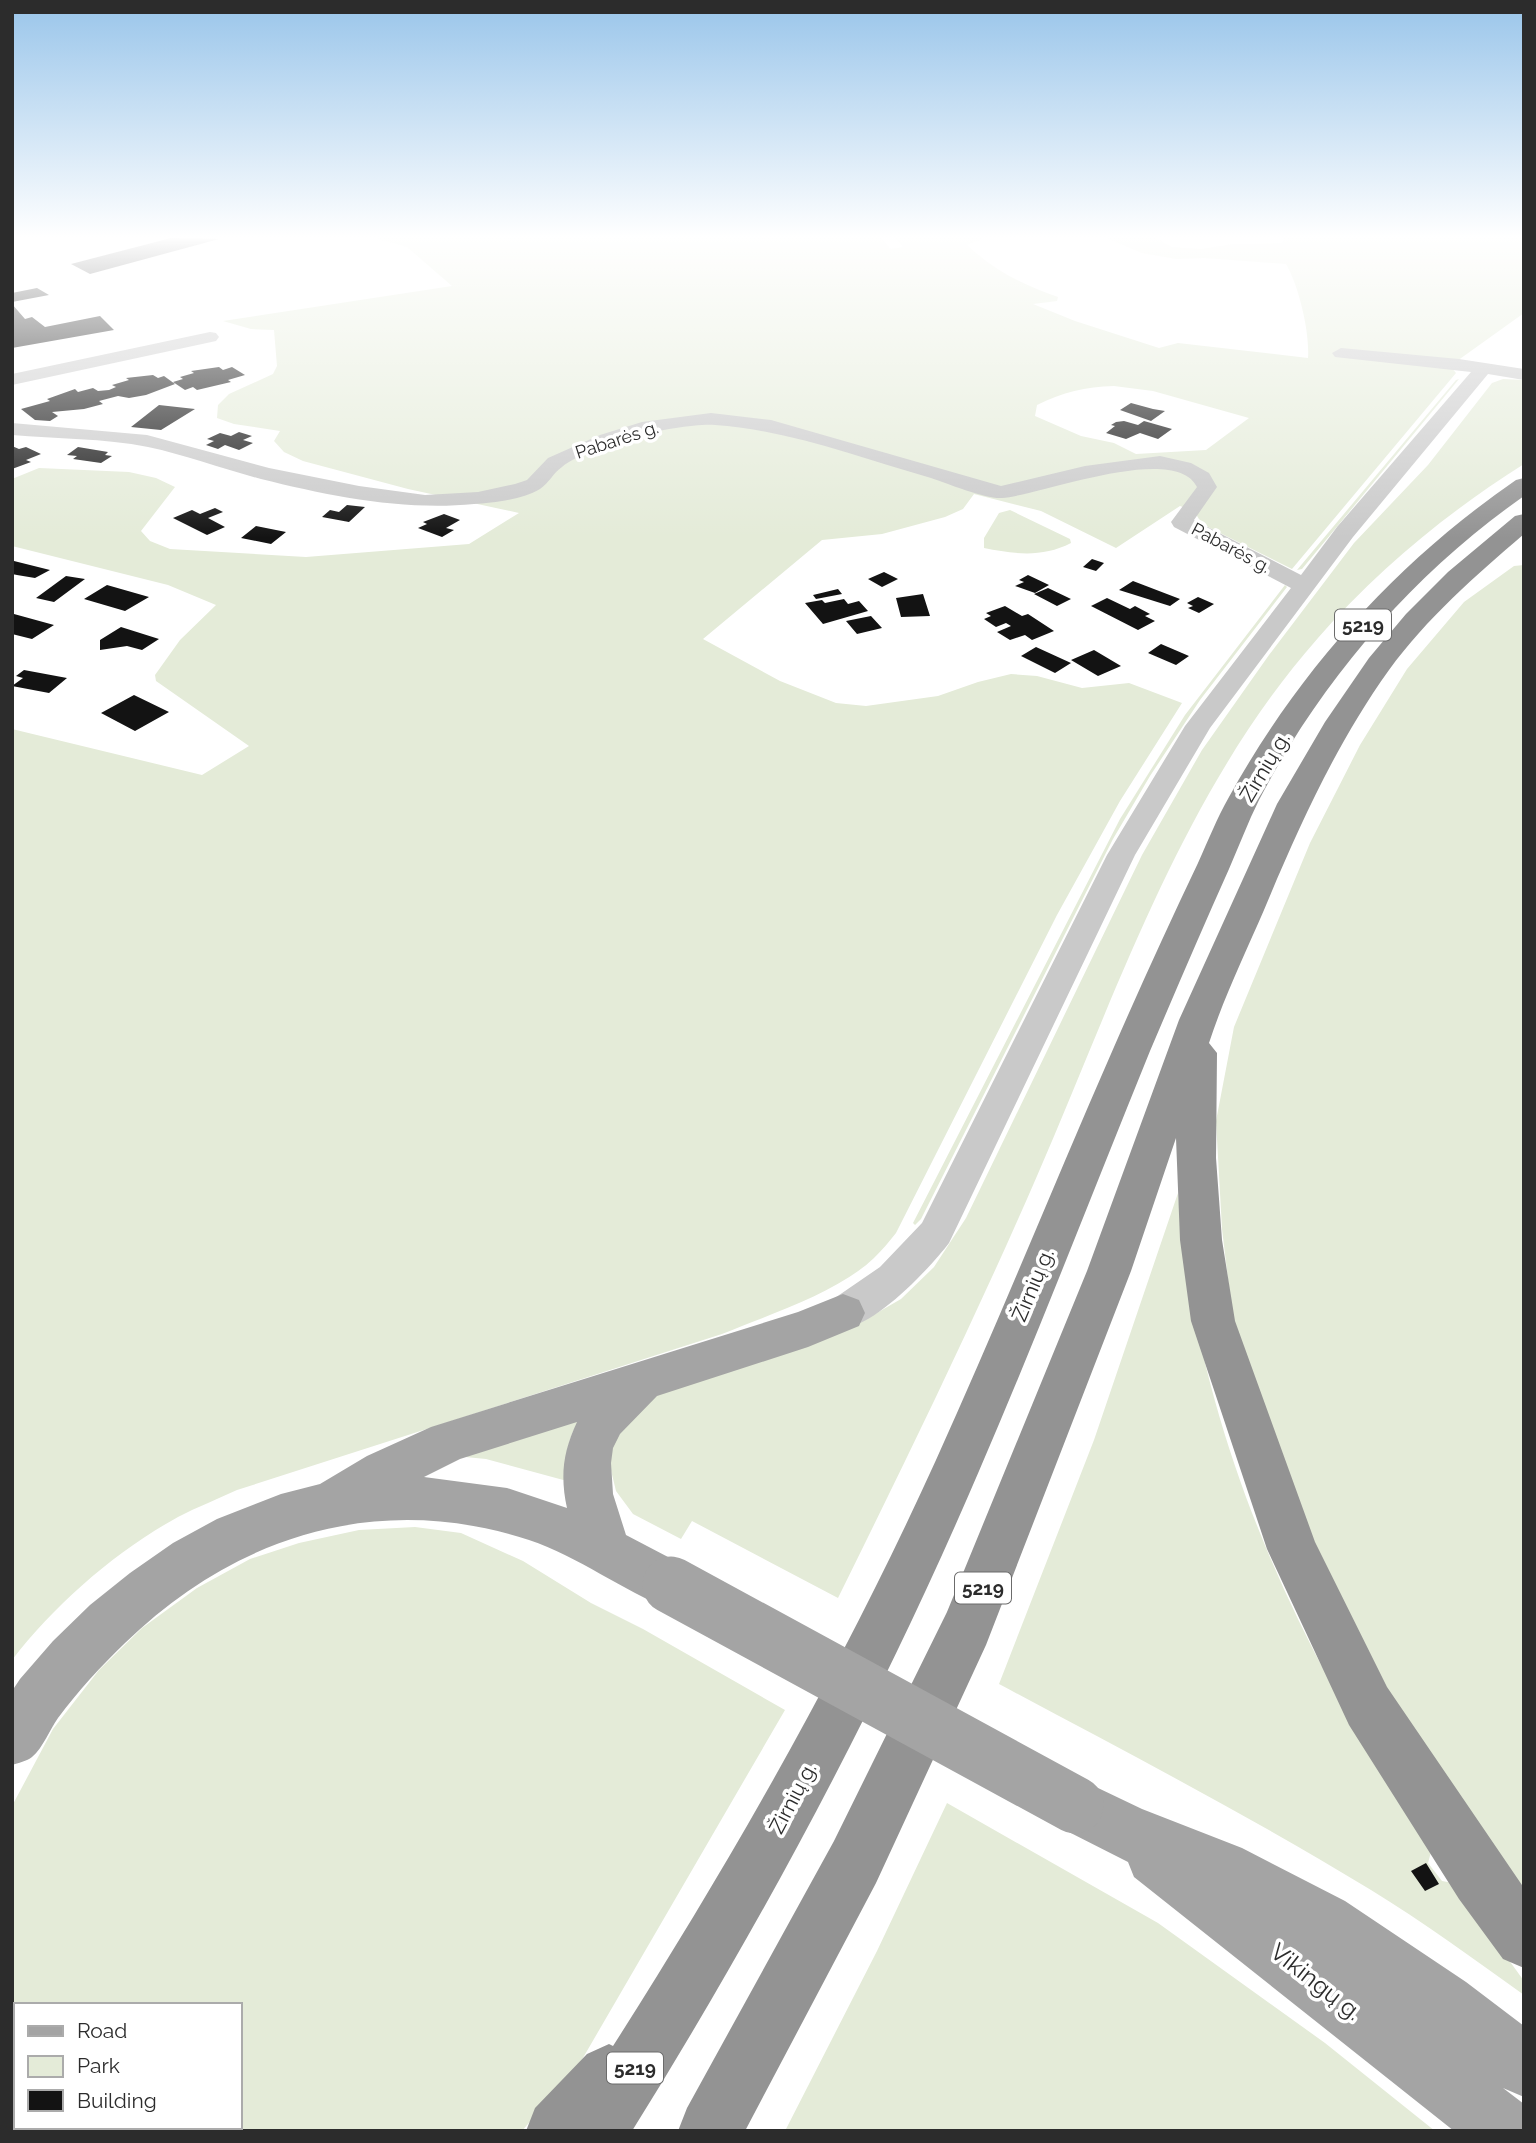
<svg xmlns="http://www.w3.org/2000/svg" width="1536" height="2143" font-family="Raleway,sans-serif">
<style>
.green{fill:#e4ebd8;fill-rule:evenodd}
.building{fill:#131313}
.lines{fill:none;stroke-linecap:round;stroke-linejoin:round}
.street{fill:#c9c9c9;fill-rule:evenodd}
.primary{fill:#a4a4a4;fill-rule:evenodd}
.highway{fill:#939393;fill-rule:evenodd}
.primary-bridge{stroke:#a4a4a4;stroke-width:57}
.labels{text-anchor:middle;stroke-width:7;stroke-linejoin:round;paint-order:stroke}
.far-street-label{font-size:18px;fill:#2c2c2c;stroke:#fff}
.shield{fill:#fff;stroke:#6b6b6b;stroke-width:2}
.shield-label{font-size:19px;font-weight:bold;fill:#2c2c2c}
.street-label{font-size:21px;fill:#2c2c2c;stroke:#fff}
.near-street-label{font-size:24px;fill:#2c2c2c;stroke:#fff}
</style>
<rect width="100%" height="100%" fill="#fff"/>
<!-- green -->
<path class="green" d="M375,238H882L890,249L903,247L895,238H984L967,245C995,271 1023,285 1058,297L1057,301L1033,304L1075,321L1159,348L1178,343L1308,358C1310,333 1299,286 1286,264L1204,258L1176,259L1142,253L1106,238H1156L1172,247L1201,249L1233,244L1282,243L1284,238H1524V313L1450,366L1456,373L1292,569L1202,524L1194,511L1180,506L1116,548L1041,511L974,494L963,509L945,517L882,534L822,540L703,639L780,681L836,703L866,706L938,696L978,682L1011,674L1037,676L1082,688L1129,683L1182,703L1120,801L1057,915L896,1233C889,1242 882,1250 874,1258C839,1292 768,1315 722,1334L237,1490C218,1499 197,1507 178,1517C116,1551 55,1604 12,1660V729L202,775L249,746L156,681L155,675L180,640L216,605L168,585L12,546V479L39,468L129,472L156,478L175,487L141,531L150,541L170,549L306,557L469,544L519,513L408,489L303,461L284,452L274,441L280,431L234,424L217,418L218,405L229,394L273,374L277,366L274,330L251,329L223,321L452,286L407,247ZM1114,386L1153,391L1249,418L1206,450L1136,454L1114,443L1081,436L1035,416L1037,405C1063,392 1085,387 1114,386Z
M1459,379L1302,569L1297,570L1456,380Z
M1503,379L1524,380V464C1448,512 1377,570 1318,638C1183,791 1117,992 1037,1176C975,1319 907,1458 838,1598L692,1521L681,1539L633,1514L616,1491L608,1458L614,1436L657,1395L849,1329L901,1299L934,1267L966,1218L1142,855L1202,750L1269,655L1354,543L1428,465L1492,383Z
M1010,510L1070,539L1071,543C1042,558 1014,554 984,548V538L999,513Z
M1524,565V1895L1396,1705L1327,1578L1235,1337L1222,1229L1216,1121L1234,1027L1310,843L1360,745L1407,669L1464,602L1514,566Z
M1285,585L1287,587L1200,700L1150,776L1113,839L921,1219L915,1225L913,1223L1120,819L1185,715Z
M1178,1193C1191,1365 1248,1529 1329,1680C1360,1738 1397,1795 1431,1852L1428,1863L1442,1881L1453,1883L1524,1981V1995C1474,1959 1423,1922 1371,1890C1250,1816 1124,1751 999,1684L1094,1440Z
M583,1414C568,1436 564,1454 567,1481L486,1459L455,1456Z
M415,1527L461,1533L523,1561L591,1603L643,1629L785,1710L580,2063L522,2131H33L30,2127H240V2005H16V2107L14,2105L12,1806L53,1729L99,1670L142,1628L197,1588L250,1559L299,1543L359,1530Z
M947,1803L1158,1923L1325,2043L1435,2131H785L877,1951Z"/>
<!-- building -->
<path class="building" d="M171,238L219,239L90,274L71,264Z
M37,288L49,295L12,302V293Z
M12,304L25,319L32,317L45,327L100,316L114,330L12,348Z
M219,367L223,370L232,367L245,375L228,380L231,382L197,390L193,387L185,390L173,382L183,379L180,377L194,373L191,371Z
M153,375L158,378L164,376L175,384L146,395L129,398L118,396L99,401L103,404L84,409L52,412L58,416L50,421L35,420L21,409L50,401L47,399L75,389L78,392L93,388L98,391L109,390L116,387L112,385L129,380L126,378Z
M1131,403L1153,409L1165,411L1151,421L1120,410Z
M159,405L195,409L161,430L131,427Z
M1124,421L1138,425L1144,421L1172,429L1158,439L1140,433L1126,439L1106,433L1115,426L1111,425L1116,422Z
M239,432L252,436L243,440L253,443L239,450L225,445L218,449L206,445L214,441L207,439L220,433L231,436Z
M12,446L19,449L26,447L41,454L26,460L31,462L12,469Z
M78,447L108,452L105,455L112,456L101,463L73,459L77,456L67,455Z
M347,505L365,507L349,522L322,517L330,510L339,512Z
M215,508L223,512L208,518L225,527L207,535L173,518L192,510L200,514Z
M444,514L460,520L446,528L454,530L442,537L418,528L427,524L423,522Z
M256,526L286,532L271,544L241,538Z
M1092,559L1104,563L1096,571L1083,567Z
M12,561H14L50,570L35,578L17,575L12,574Z
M884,572L898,579L882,587L868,579Z
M1028,575L1049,585L1035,593L1015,586L1024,582L1019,580Z
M66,576L85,579L54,602L36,598Z
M1133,581L1180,599L1170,606L1119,590Z
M107,585L149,597L125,611L84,599Z
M1048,588L1071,599L1057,606L1034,594Z
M838,589L842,594L816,599L813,595Z
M923,594L930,616L901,617L896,598Z
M1198,597L1214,604L1199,613L1188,608L1193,606L1187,603Z
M1107,598L1130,609L1135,606L1150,614L1145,616L1155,621L1138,630L1091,606Z
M844,599L848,604L859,601L868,611L823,624L805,603L822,600L825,603Z
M1005,606L1022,616L1028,614L1054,631L1032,640L1025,635L1010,640L997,632L1011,626L1006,623L996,627L984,619L991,616L986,613Z
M14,614L54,625L32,639L12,634Z
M871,616L882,628L857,634L846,621Z
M121,627L159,639L142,650L127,646L100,650V640Z
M1161,644L1189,656L1176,665L1148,653Z
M1036,647L1071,663L1055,673L1021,656Z
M1094,650L1121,666L1098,676L1071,660Z
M24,670L67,678L49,693L12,686L23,678L16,676Z
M134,695L169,712L135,731L101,713Z
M1426,1863L1439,1884L1425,1891L1411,1871Z"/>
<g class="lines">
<!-- street -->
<path class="street" d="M210,332L216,333L219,337L216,341L12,385V374Z
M1341,348L1459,359L1524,369V380L1488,374L1353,537L1210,728L1135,855L949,1243C930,1268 877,1324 845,1328C840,1329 834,1326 829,1324L824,1313L829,1302L880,1267L922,1223L1107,855L1185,726L1291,588L1174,527L1171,522L1197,487C1175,442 1041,495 1002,498C985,499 949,484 931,478C860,458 789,430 715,425C678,423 592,444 562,467C554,472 549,483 540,489C524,499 493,503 474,504C404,511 329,496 261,479C223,469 186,455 148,447C104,438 56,439 12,435V423L147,435L269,468L359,486L425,495L478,492L515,484L527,480L548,458L600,435L642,422L711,413L771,420L1001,486L1085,466L1160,456L1191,463L1209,473L1217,487L1194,520L1301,575L1337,527L1471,372L1335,357L1332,353Z"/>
<!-- primary -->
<path class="primary" d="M843,1294L859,1300L865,1313L859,1326L808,1347L657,1396L620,1434L613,1448L611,1463L613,1494L626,1535L689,1568L697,1585L689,1602L671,1610C622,1590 579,1557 529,1540C379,1491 236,1535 125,1643C101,1666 78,1691 58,1718C50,1729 43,1748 32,1757C27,1761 18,1763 12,1765V1691L20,1679L53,1641L90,1605L130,1573L173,1543L217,1519L281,1494L320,1484L367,1456L431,1427L798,1312ZM577,1422C563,1452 560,1476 567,1508L507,1488L424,1477L460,1459Z
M1075,1777L1142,1809L1242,1848L1345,1901L1466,1982L1524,2026V2097L1503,2088L1524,2104V2131H1454L1134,1877L1128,1862L1055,1825L1047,1805L1055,1785Z"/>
<!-- highway -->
<path class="highway" d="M1524,478V496C1413,574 1322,679 1259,800C1248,822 1239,846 1229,869C1202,929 1176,990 1150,1051C1093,1191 1039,1332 979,1471C881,1700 764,1919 632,2131H526L535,2108L587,2054L609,2044L613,2046C733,1858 844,1663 936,1460C998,1323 1054,1184 1114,1047C1141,985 1169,924 1198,863C1208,841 1217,818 1229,797C1299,670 1397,562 1516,480Z
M1524,514V534C1475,576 1427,618 1389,670C1336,744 1299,826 1264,910C1245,954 1224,997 1209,1043L1217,1053L1216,1158L1222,1240L1235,1321L1315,1542L1387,1687L1524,1888V1968L1503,1959L1459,1899L1349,1725L1267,1549L1191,1321L1180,1240L1176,1138L1131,1271L986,1645L876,1883L745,2131H678L687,2108L834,1841L947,1612L1087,1271L1179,1020L1277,804L1325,722L1369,658L1406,614L1448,572L1515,516Z"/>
<!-- primary-bridge -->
<path class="primary-bridge" d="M671,1585L1075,1805"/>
</g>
<!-- sky -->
<linearGradient id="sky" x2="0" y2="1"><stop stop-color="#99c5ea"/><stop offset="0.44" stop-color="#fff"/><stop offset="1" stop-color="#fff" stop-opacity="0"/></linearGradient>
<rect width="1536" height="538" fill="url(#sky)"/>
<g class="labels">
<!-- far-street labels -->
<g class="far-street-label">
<text transform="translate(617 440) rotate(-18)" y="6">Pabarės g.</text>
<text transform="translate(1231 548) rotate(28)" y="6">Pabarės g.</text>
</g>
<!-- shield labels -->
<g class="shield">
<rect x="1335" y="609.5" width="56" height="31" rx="5"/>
<rect x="955" y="1572.5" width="56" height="31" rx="5"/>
<rect x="607" y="2052.5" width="56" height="31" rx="5"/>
</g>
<g class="shield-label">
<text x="1363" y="632">5219</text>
<text x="983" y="1595">5219</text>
<text x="635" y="2075">5219</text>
</g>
<!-- street labels -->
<g class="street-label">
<text transform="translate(1265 767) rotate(-59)" y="7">Žirnių g.</text>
<text transform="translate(1033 1285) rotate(-67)" y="7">Žirnių g.</text>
<text transform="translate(793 1798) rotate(-62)" y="7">Žirnių g.</text>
</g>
<!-- near-street labels -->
<g class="near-street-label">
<text transform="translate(1316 1982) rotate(38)" y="8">Vikingų g.</text>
</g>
</g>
<!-- border -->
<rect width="1536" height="2143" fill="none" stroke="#2c2c2c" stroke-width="28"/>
<!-- legend -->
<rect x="14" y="2003" width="228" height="126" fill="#ffffff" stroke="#ababab" stroke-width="2"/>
<rect x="28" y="2026" width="35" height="10" fill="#a4a4a4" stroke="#ababab" stroke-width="2"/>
<text x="77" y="2038" font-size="21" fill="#2c2c2c">Road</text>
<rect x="28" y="2056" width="35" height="21" fill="#e4ebd8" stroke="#ababab" stroke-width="2"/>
<text x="77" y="2073" font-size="21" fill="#2c2c2c">Park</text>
<rect x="28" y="2090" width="35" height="21" fill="#131313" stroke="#ababab" stroke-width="2"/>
<text x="77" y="2108" font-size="21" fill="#2c2c2c">Building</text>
</svg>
